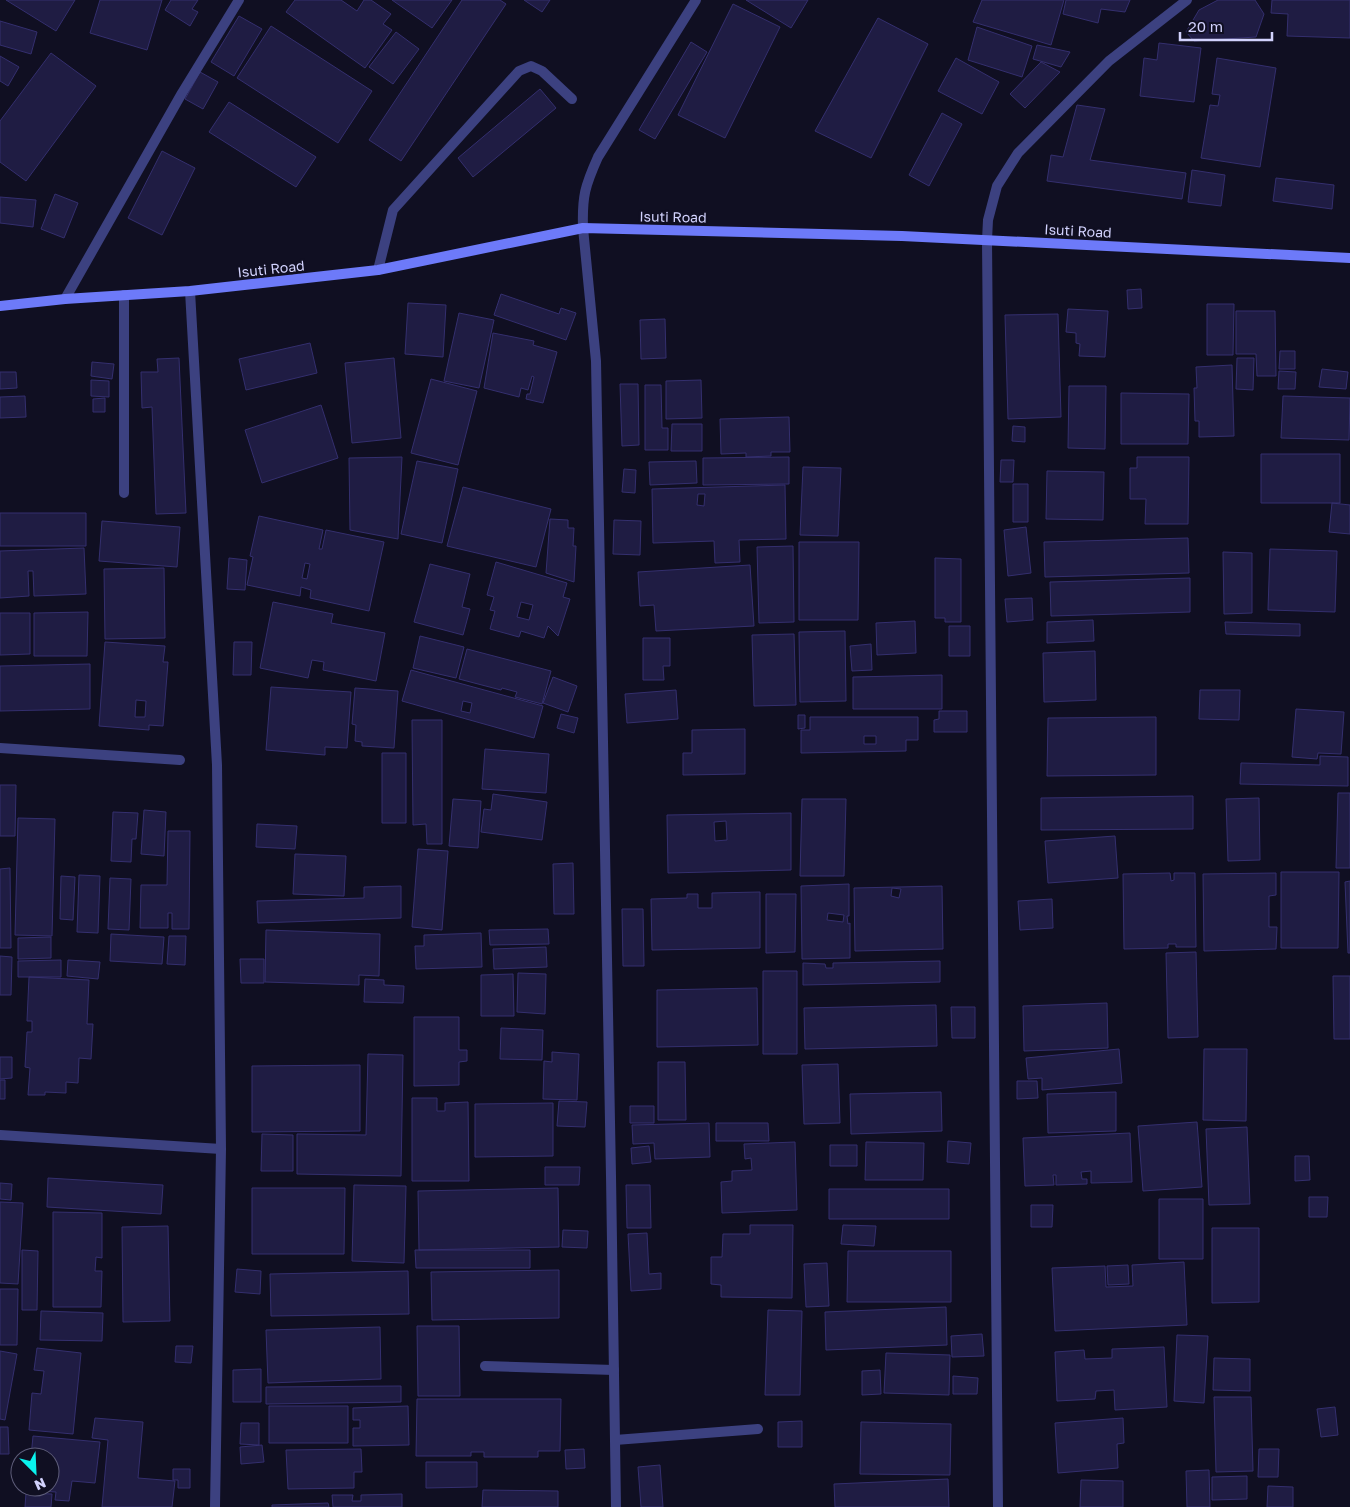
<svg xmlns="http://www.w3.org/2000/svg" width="1350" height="1507" font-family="'Golos Text',sans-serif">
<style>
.building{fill:#1f1c43;stroke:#342f6e;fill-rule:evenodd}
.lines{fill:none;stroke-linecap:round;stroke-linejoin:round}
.lane{stroke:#3c4180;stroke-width:10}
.street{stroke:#3c4180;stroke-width:10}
.secondary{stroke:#6d7af9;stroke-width:10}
.labels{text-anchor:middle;stroke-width:4.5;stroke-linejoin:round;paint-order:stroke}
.street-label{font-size:14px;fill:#d2d2fd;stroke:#100f22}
</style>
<rect width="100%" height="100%" fill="#100f22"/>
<!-- building -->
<path class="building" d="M6,0H75L56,31Z
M100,0H162L147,50L90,33Z
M171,0H198L192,9L198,12L190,26L165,10Z
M295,0H341L357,11L364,0H371L391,14L383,24L392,30L365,68L286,12Z
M392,0H452L432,28Z
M462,0H500L506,4L401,161L369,140Z
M524,0H550L542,12Z
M746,0H808L791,28Z
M982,0H1064L1051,45L973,22Z
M1066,0H1130L1125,12L1101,9L1098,23L1063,14Z
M1218,0H1255L1264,14L1256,37L1194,41L1186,32L1199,10Z
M1272,0H1350V38L1287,36L1288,14L1271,13Z
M733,4L780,27L725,138L678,115Z
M239,16L262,29L234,76L211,62Z
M878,18L928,44L871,158L815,131Z
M0,21L37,32L31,54L0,45Z
M271,26L372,91L338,143L237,78Z
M977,27L1032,46L1022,77L968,60Z
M396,32L419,49L393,84L369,67Z
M691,42L707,52L655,139L639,130Z
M1159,43L1201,48L1194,102L1140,96L1144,58L1157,60Z
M1037,45L1070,52L1061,67L1033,59Z
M51,53L96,86L26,181L0,162V121Z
M0,56L19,67L8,86L0,81Z
M956,58L999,82L982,114L938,91Z
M1217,58L1276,68L1260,167L1201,158L1210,105L1218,106L1220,95L1212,94Z
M1041,62L1060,72L1025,108L1010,94Z
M200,72L218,82L203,109L185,99Z
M540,89L556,108L473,177L458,158Z
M229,102L316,157L296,187L209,132Z
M1077,105L1105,109L1090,160L1186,173L1182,199L1047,181L1051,155L1063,157Z
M942,113L962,124L929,186L909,175Z
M162,151L195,168L162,235L128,218Z
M1192,170L1225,175L1221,206L1188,202Z
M1276,178L1334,185L1332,209L1273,201Z
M55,194L78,203L64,238L41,229Z
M0,197L36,200L33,227L0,223Z
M1141,289L1142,308L1128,309L1127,290Z
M501,294L559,314L561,308L576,313L566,340L494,315Z
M408,303L446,305L443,357L405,354Z
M1207,304H1234L1233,355H1207Z
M1068,309L1108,311L1105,357L1079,356L1080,344L1076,343V333L1066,332Z
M1236,311H1275L1276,376H1257L1256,354H1236Z
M459,313L494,320L479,388L444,381Z
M1058,314L1061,417L1008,419L1005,315Z
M665,319L666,358L641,359L640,320Z
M493,333L534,341L533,345L557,352L543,403L526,399L527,394H530L534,377L532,376L528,390L521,388L519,397L484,388Z
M310,343L317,373L246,390L239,359Z
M1280,351H1295V369H1279Z
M179,358L186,513L156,514L152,407L142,408L141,372H158L157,359Z
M394,358L401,438L352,443L345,363Z
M1237,358H1254L1253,390L1236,389Z
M92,362L114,364L112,379L91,376Z
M1232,365L1234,436L1199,437V421H1195L1194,388H1197L1196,367Z
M1322,369L1348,372L1346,389L1319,387Z
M1279,371L1296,372L1295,389H1278Z
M0,372H16L17,388L0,389Z
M431,379L477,391L458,465L411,453Z
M91,380L109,381V397L91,396Z
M701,380L702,418L666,419V381Z
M620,384H638L639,445L622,446Z
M645,385H661L662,428H668V450H645Z
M1069,386H1106L1105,449L1068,448Z
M1121,393L1189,394L1188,444H1121Z
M25,396L26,417L0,418V397Z
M1283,396L1350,398L1349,440L1281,438Z
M105,398V412H93V399Z
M321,405L338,458L262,483L245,430Z
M789,417L790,452H771V456L746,457V453L721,454L720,419Z
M672,424H702V451H671Z
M1013,426L1025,427V442L1012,441Z
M1261,454H1340V503H1261Z
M402,457L398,539L350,530L349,458Z
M789,457V484L703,485V458Z
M1137,457H1189L1188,524H1145L1146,499H1130V468H1137Z
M1001,460H1014L1013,482H1000Z
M417,461L458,469L442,543L401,534Z
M696,461L697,483L650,485L649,462Z
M803,467L841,468L838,536L800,535Z
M624,469L636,470L635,493L622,492Z
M1047,471L1104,472L1103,520L1046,519Z
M1013,484H1028V522H1013Z
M785,485L786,539L739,540L740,562L715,563L714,541L653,543L652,489ZM698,494H705L704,506L697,505Z
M463,487L551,509L536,567L447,546Z
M1332,503L1350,505V534L1329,532Z
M0,513H86V546H0Z
M259,516L323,530L319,549H322L326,530L384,542L369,611L310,598L311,590L301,587L300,596L247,585L253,557L250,556ZM305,563L310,564L307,579L302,578Z
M550,519L568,520V528H574L573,546H576L574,582L546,573Z
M614,520L641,521L640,555L613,554Z
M102,521L180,527L177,567L99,561Z
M1026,527L1031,573L1008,576L1004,530Z
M1188,538L1189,573L1045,577L1044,542Z
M799,542H859L858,620H799Z
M793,546L794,622L759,623L757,547Z
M84,548L86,594L34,596L33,571H28L29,596L0,598V551Z
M1270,549L1337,551L1335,612L1268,610Z
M1223,552L1252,553V613L1224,614Z
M229,558L247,560L245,590L227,589Z
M935,558L961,559V622H945V618H935Z
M496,562L567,583L563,597L570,599L558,636L548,626L544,638L521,631L519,637L490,629L495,611L490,610L494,597L487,595ZM521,602L533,605L529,620L517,617Z
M430,564L470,574L462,607L470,609L463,635L414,622Z
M750,565L754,626L656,631L654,605L640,606L638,572Z
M164,568L165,638L105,639L104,569Z
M1190,578V612L1051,616L1050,582Z
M1032,598L1033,620L1007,622L1005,599Z
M273,602L333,614L331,623L385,633L376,681L323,670L324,662L312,660L308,678L260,668Z
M88,612L87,656H34V613Z
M0,613H30V654L0,655Z
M1093,620L1094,641L1047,643V622Z
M915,621L916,653L877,655L876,623Z
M1225,622L1300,624V636L1226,634Z
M949,626H970V656H949Z
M845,631L846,701L800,702L799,632Z
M794,634L796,705L754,706L752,635Z
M420,636L464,647L456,678L413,668Z
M643,638H670V666H663L664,680H643Z
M105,642L165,646L163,662H168L163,726L149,725V730L99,726ZM136,700L146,701L145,717H135Z
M234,642H252L251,675H233Z
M871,644L872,670L852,671L850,646Z
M467,649L551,671L542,704L515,697L517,692L502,688L501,690L459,679Z
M1095,651L1096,700L1044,702L1043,653Z
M90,664V709L0,711V666Z
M411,670L543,706L534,738L402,701ZM463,701L472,703L470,713L461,711Z
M942,675V709H853V677Z
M553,677L577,686L568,712L543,703Z
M271,687L351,692L347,748L325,747V755L266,750Z
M355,688L398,691L394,748L362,746V742L355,741L356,725L352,724Z
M676,690L678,719L627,723L625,694Z
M1200,690H1240L1239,720L1199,719Z
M1296,709L1344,712L1341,754L1318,753L1317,759L1292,757Z
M939,711H967V732H934V720L939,719Z
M561,714L578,718L574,733L557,728Z
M798,715H805V728L798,729Z
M810,717H918V740H906V751L801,753V730H810ZM864,736H876V744H864Z
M1156,717V775L1047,776L1048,718Z
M412,720H442V844H427L426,824L413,825Z
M745,729V774L683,775V753H692V730Z
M485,749L549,754L546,793L482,789Z
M382,753H406V823H382Z
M1320,756L1348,757V786L1240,784L1241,763L1320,765Z
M0,785H16L15,836H0Z
M1338,793H1350V868H1336Z
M493,794L547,802L542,840L481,832L484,809L491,810Z
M1193,796V829L1041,830V798Z
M1259,798L1260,860L1228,861L1226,799Z
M453,799L481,801L478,848L449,846Z
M802,799H846L844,876H800Z
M144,810L166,812L164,856L141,854Z
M113,812L138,813L136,839H132L131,862L111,861Z
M791,813V870L668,873L667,815ZM726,821L727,840L715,841L714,822Z
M18,818L55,819L52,936L15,935Z
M257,824L297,826L295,849L256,847Z
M168,831H190L189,929H172V913H168V928H140L141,885H167Z
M1115,836L1118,878L1048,883L1045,841Z
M418,849L448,851L442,930L412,927Z
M295,854L346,856L344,896L293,894Z
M573,863L574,914H554L553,864Z
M10,868L11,948H0V869Z
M1281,872H1339L1338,948H1281Z
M1170,873L1171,881L1174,880V873H1195L1196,947H1176V944H1168V948L1124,949L1123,874Z
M1276,873V895L1269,896V927H1277L1276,949L1204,951L1203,874Z
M79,875L100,876L98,933L77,932Z
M61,876L75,877L73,920L60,919Z
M110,878L131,879L129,930L108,929Z
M1350,881V953H1348L1345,882Z
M849,884V916H847L848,924L850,923V958L802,959L801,886ZM828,913L844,915L843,922L827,920Z
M401,886V918L258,923L257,901L364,898V887Z
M942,886L943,949L855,951L854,888ZM892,888L901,889L899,898L891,896Z
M760,892V948L652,950L651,899L687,898V894H698V908H712V893Z
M766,894H796L795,952L766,953Z
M1052,899L1053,928L1020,930L1018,901Z
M622,909H643L644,966H623Z
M548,929L549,944L490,945L489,930Z
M266,930L380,934L379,976L359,975V985L265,982Z
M481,933L482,967L416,969L415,946H424V935Z
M111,934L164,937L162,964L110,961Z
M169,936H186L185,965L167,964Z
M51,937V958L18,959V938Z
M546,947L547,967L494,969L493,949Z
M1196,952L1198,1037L1168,1038L1166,953Z
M0,956L12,957L11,995H0Z
M240,959H264V983H241Z
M61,960V977H18V961Z
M68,960L100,962L98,979L67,976Z
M940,961V982L803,985V963L825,964L826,968H833V963Z
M763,971H797V1054H763Z
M518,973L546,974L545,1014L517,1012Z
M513,974L514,1016H481V975Z
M1333,976H1350V1039H1334Z
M29,977L89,980L87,1024H93L91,1059L79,1058L78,1083L66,1082V1093L45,1092V1095H28L30,1068L25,1067L27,1032H32V1021H27Z
M365,979L384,980V985L404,986L403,1003L364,1002Z
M757,988L758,1045L657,1047V990Z
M1107,1003L1108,1048L1024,1051L1023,1006Z
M936,1005L937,1046L805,1049L804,1008Z
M951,1007H975V1038H952Z
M414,1017H459V1050H467V1061L459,1062V1085L414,1086Z
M501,1028L543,1030L542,1060L500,1059Z
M1119,1049L1122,1083L1042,1090V1078L1028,1079L1026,1058Z
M1204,1049H1247L1246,1121L1203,1120Z
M552,1052L579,1054L577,1100L543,1099L544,1061L552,1062Z
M368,1054L403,1055L401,1176L297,1174V1134L366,1135Z
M0,1057H12V1078L0,1079Z
M658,1062H685L686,1120H658Z
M838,1064L840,1123L804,1124L802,1065Z
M360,1065V1131L252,1132V1066Z
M0,1080H5V1099H0Z
M1017,1081H1037L1038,1098L1017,1099Z
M941,1092L942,1131L851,1134L850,1094Z
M1116,1092V1131L1048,1133L1047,1094Z
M412,1098H437V1111H445V1103L468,1102L469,1181H412Z
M559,1101L587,1102L585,1127L557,1126Z
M553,1103V1156L475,1157V1104Z
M630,1106H654V1123H630Z
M1197,1122L1202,1187L1143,1191L1138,1126Z
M709,1123L710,1157L655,1159L654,1143L633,1144L632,1125Z
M716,1123H768L769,1141H716Z
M1247,1127L1250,1204L1209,1205L1206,1129Z
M1130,1133L1132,1182L1091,1183V1171L1081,1172L1082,1179H1087V1184L1056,1185V1175H1053L1054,1185L1025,1186L1023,1138Z
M262,1134L293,1135V1171H261Z
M948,1141L971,1143L969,1164L947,1162Z
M795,1142L797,1210L722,1213L721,1182L732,1181V1171L752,1170L751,1158L745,1159L744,1144Z
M866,1142L924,1143L923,1180H865Z
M830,1145H857V1166H830Z
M649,1146L651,1162L632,1164L631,1148Z
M1295,1156H1309L1310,1180L1295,1181Z
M545,1167H580L579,1185H545Z
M48,1178L163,1185L161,1214L47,1207Z
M0,1183L12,1184L11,1200L0,1199Z
M354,1185L406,1186L404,1263L352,1261Z
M626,1185H650L651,1228H627Z
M252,1188H345L344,1254H252Z
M558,1188L559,1247L419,1250L418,1191Z
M829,1189H949V1219H829Z
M1309,1197H1328L1327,1217H1309Z
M1159,1199H1203V1259H1159Z
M0,1202L23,1203L18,1284L0,1283Z
M1031,1205H1053L1052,1227H1031Z
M53,1212L102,1213V1258L96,1257L95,1271H102L101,1307H53Z
M750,1225H793L792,1298L721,1297V1285L711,1284V1257H722L723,1234H750Z
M843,1225L876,1226L874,1246L841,1244Z
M168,1226L170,1321L123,1322L122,1227Z
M1212,1228H1259V1302L1212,1303Z
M563,1230L588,1231L587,1248L562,1247Z
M647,1233L649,1274L661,1273V1289L631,1291L628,1234Z
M22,1250L38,1251L37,1310H22Z
M415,1250H530V1268H416Z
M848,1251H951V1302H847Z
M1184,1262L1187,1325L1055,1331L1052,1268L1105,1266L1106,1287L1133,1286L1132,1265Z
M827,1263L829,1306L806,1307L804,1264Z
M1128,1265L1129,1284L1108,1285L1107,1266Z
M237,1269L261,1271L260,1294L235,1292Z
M559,1270V1318L432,1320L431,1272Z
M408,1271L409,1314L271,1316L270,1274Z
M0,1289H18L17,1345H0Z
M946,1307L947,1345L826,1350L825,1312Z
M768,1310L802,1311L800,1395H765Z
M41,1311L103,1313L102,1341L40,1340Z
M417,1326H459L460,1396H418Z
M380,1327L381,1379L268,1383L266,1330Z
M982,1334L984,1356L952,1357L951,1336Z
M1177,1335L1208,1336L1204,1403L1174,1401Z
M176,1346H193L191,1363L175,1362Z
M1164,1347L1167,1407L1115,1410L1114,1390L1096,1391L1095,1399L1057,1401L1055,1352L1084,1350L1085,1359L1112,1358V1349Z
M37,1348L81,1353L73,1434L29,1430L32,1393L41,1394L44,1371L34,1370Z
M0,1351L17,1354L5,1420L0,1419Z
M886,1353L950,1355L949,1395L884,1393Z
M1214,1358L1250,1359V1391L1213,1390Z
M261,1369V1402H233V1370Z
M880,1370L881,1394L862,1395V1371Z
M953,1376L978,1378L977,1394H953Z
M401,1386V1402L266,1404V1387Z
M1214,1397H1251L1253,1471L1216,1472Z
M417,1399H561L560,1451H538V1457H484V1452H471V1456H416Z
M269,1406H348V1443H269Z
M408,1406L409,1445L353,1446V1428H360V1420H353V1408Z
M1335,1407L1338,1435L1321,1437L1317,1409Z
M95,1418L143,1422L138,1478L175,1481L172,1507H102L108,1440L92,1438Z
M1123,1418L1124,1443L1117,1444L1118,1468L1058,1473L1055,1423Z
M802,1421V1447H778V1422Z
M861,1422L951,1424L950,1475L860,1474Z
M241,1423H259V1445L240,1444Z
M0,1427H8L9,1454H0Z
M33,1436L100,1442L95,1483L72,1481L69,1501L55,1500L56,1492L39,1491V1487H50V1457H31Z
M262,1445L264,1462L241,1464L240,1447Z
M361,1449L362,1472H354V1488L288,1489L286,1450Z
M584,1449L585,1468L566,1469L565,1450Z
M1259,1449H1279L1278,1477H1258Z
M426,1462H477V1487L426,1488Z
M660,1465L663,1507H641L638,1467Z
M173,1469H190V1488H178V1480H173Z
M1209,1470L1210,1507H1187L1186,1471Z
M1247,1476V1499L1212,1500V1477Z
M948,1479L949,1507H835L834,1484Z
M1081,1480L1123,1481V1507H1080Z
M1268,1486L1293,1487V1507H1267Z
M483,1490L558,1491V1507H482Z
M26,1493L52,1494L51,1507H25Z
M402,1494V1507H333L332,1495H353L352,1501H361V1495Z
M328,1503L329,1507H272V1505Z"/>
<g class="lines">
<!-- lane -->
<path class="lane" d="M378,270L393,210L519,71L531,66L542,71L572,99
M124,493V295
M485,1366L614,1370
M615,1440L758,1429"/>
<!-- street -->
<path class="street" d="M190,291L217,765L221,1149L215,1507
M65,299L182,93L239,0
M0,748L180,760
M0,1135L221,1149
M616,1507L611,1176L596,361L583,228C582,196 585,186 598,157L696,0
M998,1507L987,240L988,220L997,186L1018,153L1109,61L1187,0"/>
<!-- secondary -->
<path class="secondary" d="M0,306L65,299L190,291L378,270L583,228L902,236L1350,258"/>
</g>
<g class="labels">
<!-- street labels -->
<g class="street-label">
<text transform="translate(673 217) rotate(1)" y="5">Isuti Road</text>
<text transform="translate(1078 231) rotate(3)" y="5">Isuti Road</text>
<text transform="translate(271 269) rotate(-6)" y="5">Isuti Road</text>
</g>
</g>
<!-- north arrow -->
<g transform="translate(35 1472) rotate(156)"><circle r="24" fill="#100f22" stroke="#5e5d7a"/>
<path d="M0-4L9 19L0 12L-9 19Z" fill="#0af2ee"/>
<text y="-8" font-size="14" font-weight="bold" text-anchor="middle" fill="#d2d2fd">N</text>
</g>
<!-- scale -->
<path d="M1180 32v8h92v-8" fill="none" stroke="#d2d2fd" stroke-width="2.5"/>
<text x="1188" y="32" font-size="15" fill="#d2d2fd" stroke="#100f22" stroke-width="4" paint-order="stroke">20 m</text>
</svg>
